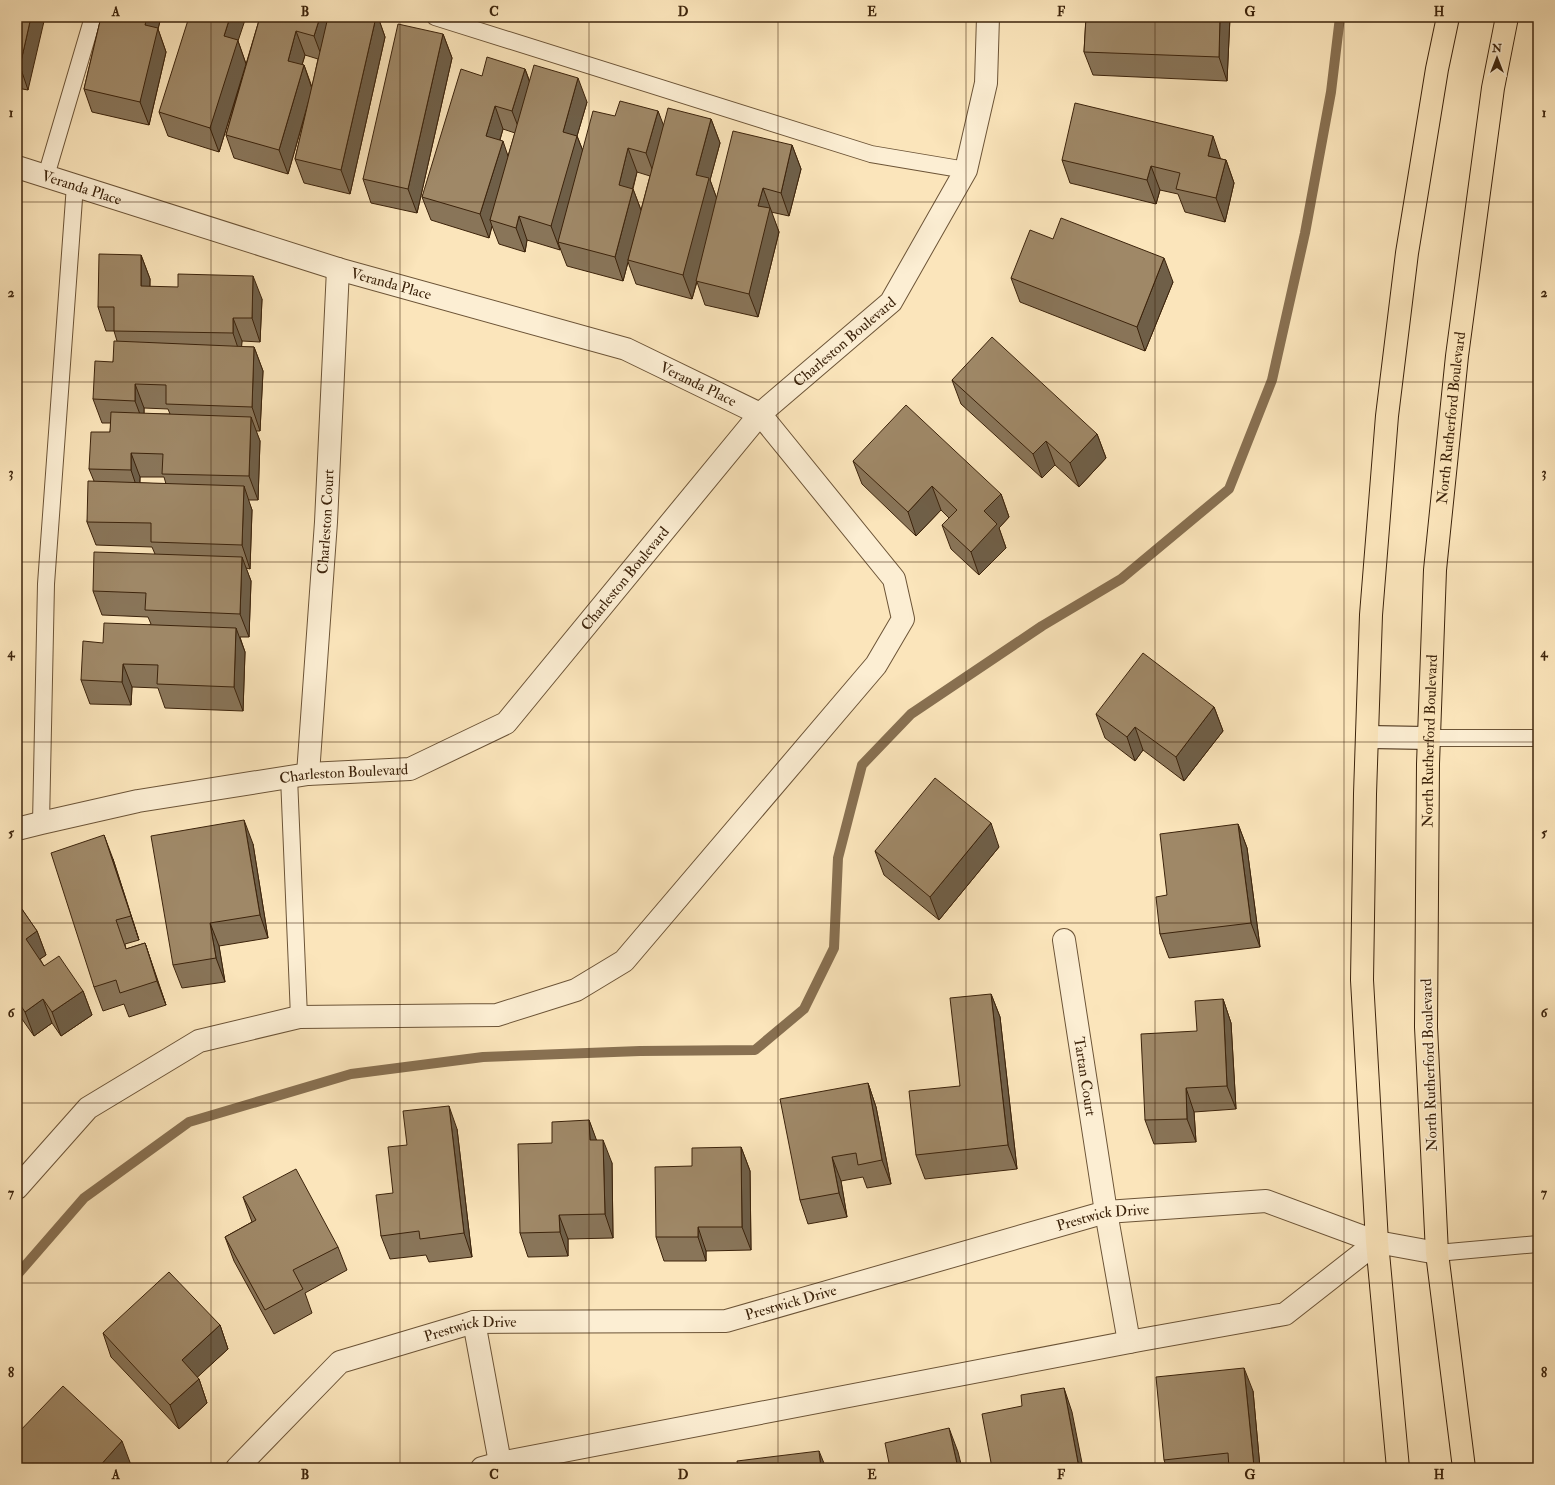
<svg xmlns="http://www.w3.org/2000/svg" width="1555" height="1485" font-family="'IM FELL Double Pica',serif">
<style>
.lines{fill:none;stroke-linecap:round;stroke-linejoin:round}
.stream{stroke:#887051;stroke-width:10}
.service-casing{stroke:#6c5437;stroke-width:18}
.minor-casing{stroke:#6c5437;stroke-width:24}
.secondary-casing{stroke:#3c230b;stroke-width:24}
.primary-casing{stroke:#3c230b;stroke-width:24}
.service{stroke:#fceed3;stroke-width:16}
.minor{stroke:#fceed3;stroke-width:22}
.secondary{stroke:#fceed3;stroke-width:22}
.primary{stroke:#fbe5bb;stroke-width:22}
.wall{fill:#897559;stroke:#3c230b;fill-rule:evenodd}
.shaded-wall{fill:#6f5f48;stroke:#3c230b}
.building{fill:#9f8867;stroke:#3c230b}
.grid{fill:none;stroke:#3c230b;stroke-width:1;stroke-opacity:0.55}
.labels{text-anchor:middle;stroke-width:3;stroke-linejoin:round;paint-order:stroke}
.street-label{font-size:15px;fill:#3c230b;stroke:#fceed3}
.neatline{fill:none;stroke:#3c230b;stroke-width:1.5}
.grid-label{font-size:13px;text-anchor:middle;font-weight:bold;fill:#3c230b}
</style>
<rect width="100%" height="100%" fill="#fbe5bb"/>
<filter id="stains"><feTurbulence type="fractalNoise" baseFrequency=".005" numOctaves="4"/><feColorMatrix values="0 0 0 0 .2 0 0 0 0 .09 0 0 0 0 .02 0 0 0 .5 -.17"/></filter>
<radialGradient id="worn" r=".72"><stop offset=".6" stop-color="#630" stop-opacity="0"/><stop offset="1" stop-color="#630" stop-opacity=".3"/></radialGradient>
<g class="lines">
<!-- stream -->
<path class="stream" d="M17,1275L84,1198L189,1122L351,1074L483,1057L640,1051L755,1050L804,1009L834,948L838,858L862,765L911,714L1042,626L1121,579L1229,489L1272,380L1305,233L1331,92L1340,17"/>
<!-- service casing -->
<g class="service-casing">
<path id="service" d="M435,17L871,154L966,170
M46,176L93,17
M1429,738H1538
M289,777L299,1017
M41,823L46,584L75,185
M1437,1253L1538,1244"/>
</g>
<!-- minor casing -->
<g class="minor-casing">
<g id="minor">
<path id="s1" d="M17,167L338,269L626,349L760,414L894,579L903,619L876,665L624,961L576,990L497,1015L299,1017L199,1041L88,1108L17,1188"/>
<path id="s2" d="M308,774L326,522L338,269"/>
<path id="s3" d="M17,829L41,823L138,801L308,774L410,769L506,723L760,414L891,302L966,170L986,83L988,17"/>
<path id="s4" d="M1064,940L1106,1212L1129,1342"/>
<path d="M474,1322L501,1468"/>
<path id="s5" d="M237,1468L340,1362L474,1322L726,1321L1106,1212L1266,1201L1377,1242L1437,1253"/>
<path d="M482,1468L500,1463L1140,1340L1285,1314L1377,1242"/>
</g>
</g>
<!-- secondary casing -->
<g class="secondary-casing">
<path id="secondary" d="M1367,737L1429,738"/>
</g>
<!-- primary casing -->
<g class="primary-casing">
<g id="primary">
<path d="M1398,1468L1377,1242L1362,980L1365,794L1371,615L1387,416L1407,253L1437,69L1448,17"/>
<path id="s6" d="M1464,1468L1437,1253L1426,1027L1428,764L1435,570L1457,356L1493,88L1507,17"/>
</g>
</g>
<!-- service -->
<use href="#service" class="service"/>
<!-- minor -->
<use href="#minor" class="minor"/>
<!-- secondary -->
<use href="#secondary" class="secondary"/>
<!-- primary -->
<use href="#primary" class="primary"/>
</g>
<!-- wall -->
<path class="wall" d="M17,17L28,90L17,88Z
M101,17H161L158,29L166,52L149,125L92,112L84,89Z
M173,17H181L180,19Z
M260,17H378L385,37L350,194L304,183L295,159L308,105L288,174L234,158L226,135L242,78L219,152L168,136L159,112L238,41L246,64ZM305,55L318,59L312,87L304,65H302Z
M1086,17H1230L1227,81L1093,75L1084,52Z
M443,34L452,58L417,213L371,203L363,179Z
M525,69L530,82L587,102L577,136L583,151L615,116L658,111L663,126L711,119L720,143L710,180L717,199L792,145L801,169L789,216L771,212L779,232L758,317L705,305L697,282L692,299L636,284L628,262L623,281L567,266L560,248V250L527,240L525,252L499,244L492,226L489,238L431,220L422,197L482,76ZM503,129L515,133L508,156L500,140ZM637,172L650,176L641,210L633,189Z
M1221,159L1226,160L1234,183L1225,222L1185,212L1178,194L1160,190L1156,204L1070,183L1062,160Z
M1053,239L1173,282L1145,351L1020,302L1011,278Z
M141,255L150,279V287L262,299L260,342L242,341L241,347H254L263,371L260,431H256L260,441L258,500H248L252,510L250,569L246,568L251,581L249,637H240L245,652L243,711L165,708L158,688L132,687L131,705L90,704L81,680L103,643L151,624L148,617L102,615L93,591L155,554L152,547L96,545L87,522L94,481L89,469L110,432L111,423H102L93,399L113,362L117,341L114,331H106L98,307ZM144,408L168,409L170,414H144ZM140,477H164L166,484L140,483Z
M952,380L1097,434L1106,458L1079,487L1055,465L1042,478L961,404Z
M853,461L1001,494L1009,517L999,528L1006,548L979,575L951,549L942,525L949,518L941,510L916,536L862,484Z
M1214,707L1223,731L1184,781L1143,750L1135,761L1105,738L1096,714Z
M1238,824L1247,848L1260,947L1169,958L1160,934L1167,895Z
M253,844L268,938L219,946L225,982L182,988L173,965Z
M999,847L939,920L884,875L875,851Z
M113,859L139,940L125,944L126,949L145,943L166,1005L129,1017L124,1004L103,1011L94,987Z
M17,902L37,931L46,955L40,959L44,966L83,991L92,1015L61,1036L52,1023L34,1036L17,1012Z
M991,994L1000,1017L1017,1169L925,1179L916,1155L960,1086Z
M1223,999L1231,1023L1236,1109L1194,1112L1196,1142L1154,1144L1145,1120L1197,1031Z
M868,1083L876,1107L891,1184L867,1188L863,1177L841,1181L847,1217L808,1224L800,1200Z
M589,1120L596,1140L612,1163L613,1238L568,1239V1256L528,1257L520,1233L552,1143Z
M457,1129L472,1257L429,1262L426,1255L390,1259L381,1236L407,1145Z
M741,1147L750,1171L751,1250L706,1251V1261H664L656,1237Z
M243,1197L338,1247L347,1270L305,1293L312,1313L274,1334L234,1261L225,1237L252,1222Z
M220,1325L228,1349L197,1377L199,1379L207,1403L179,1429L111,1357L103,1333Z
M1253,1391L1260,1468H1167L1164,1460Z
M17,1434L131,1465L128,1468H17Z"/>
<!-- shaded-wall -->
<path class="shaded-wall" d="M31,17H45L28,90L20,66Z
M147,17H161L158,29L166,52L149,125L140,102L145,25Z
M230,17H246L238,41L246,64L219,152L210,128L224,36Z
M320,17H333L323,60L314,36Z
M376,17H378L385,37L350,194L341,170Z
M1220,17H1230L1227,81L1219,57Z
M296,31L305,55L296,84L288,61Z
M443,34L452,58L417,213L408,189Z
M304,65L312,89L288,174L279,150Z
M525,69L533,92L521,134L512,111Z
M578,78L587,102L577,136L586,159L558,242L560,248V250L551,226L563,132Z
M495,106L503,129L494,159L486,136Z
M658,111L667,134L655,177L646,153Z
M711,119L720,143L710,180L718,202L692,299L683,275L696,175Z
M1213,136L1221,160L1208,156Z
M503,141L511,165L490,220L492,226L489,238L480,214Z
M792,145L801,169L789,216L781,193Z
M628,148L637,172L627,209L619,185Z
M1226,160L1234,183L1225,222L1216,198Z
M1151,166L1160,190L1156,204L1147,180Z
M763,188L779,232L758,317L749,294L758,206Z
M633,189L642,213L628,260V262L623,281L615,257Z
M519,216L527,240L525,252L516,228Z
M141,255L150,279L149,310L141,286Z
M1164,258L1173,282L1145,351L1137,327Z
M253,276L262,299L260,342L252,318Z
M233,318L242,341L241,357L233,333Z
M254,347L263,371L260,431L252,407Z
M135,384L144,408V425L135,401Z
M251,417L260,441L258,500L249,476Z
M1097,434L1106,458L1079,487L1070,463Z
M1046,441L1055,465L1042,478L1033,454Z
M131,453L140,477L139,494L131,470Z
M244,486L252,510L250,569L242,545Z
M932,486L941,510L916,536L908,512Z
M1001,494L1009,517L999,528L1006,548L979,575L971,552L984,511Z
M242,557L251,581L249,637L240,614Z
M236,628L245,652L243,711L234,687Z
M123,664L132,687L131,705L122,682Z
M1214,707L1223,731L1184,781L1176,757Z
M1135,727L1143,750L1135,761L1127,737Z
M244,820L253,844L268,938L260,915Z
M991,823L999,847L939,920L930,897Z
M1238,824L1247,848L1260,947L1251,923Z
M104,835L113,859L139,940Z
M210,923L219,946L225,982L216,958Z
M37,931L46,955L34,963L26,939Z
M145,943L153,967L166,1005L157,981Z
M83,991L92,1015L61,1036L52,1012Z
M991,994L1000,1017L1017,1169L1008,1145Z
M43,999L52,1023L34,1036L25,1012Z
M1223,999L1231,1023L1236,1109L1227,1086Z
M868,1083L876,1107L891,1184L882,1160Z
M1186,1088L1194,1112L1196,1142L1187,1119Z
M449,1106L457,1129L472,1257L464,1233Z
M589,1120L598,1144L590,1140Z
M603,1140L612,1163L613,1238L605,1214Z
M741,1147L750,1171L751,1250L742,1227Z
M832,1157L841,1181L847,1217L839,1193Z
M559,1215L568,1239V1256L560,1232Z
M698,1227L706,1251V1261L698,1237Z
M220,1325L228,1349L190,1384L182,1360Z
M1244,1368L1253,1391L1260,1468H1255L1254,1467Z
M199,1379L207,1403L179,1429L170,1405Z
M1064,1388L1072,1412L1083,1468H1079Z
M949,1428L958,1452L962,1468H958Z
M122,1441L131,1465L128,1468H98Z
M819,1451L826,1468H821Z"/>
<!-- building -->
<path class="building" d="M17,17H31L20,66H17Z
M101,17H147L145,25L158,28L140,102L84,89Z
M189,17H230L224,36L238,40L210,128L159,112Z
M260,17H320L314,36L296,31L288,61L304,65L279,150L226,135Z
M328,17H376L341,170L295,159Z
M1086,17H1220L1219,57L1084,52Z
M398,24L443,34L408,189L363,179Z
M487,57L525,69L512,111L495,106L486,136L503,141L480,214L422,197L461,69L482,76Z
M534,65L578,78L563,132L577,136L551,226L519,216L516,228L490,220Z
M620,101L658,111L646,153L628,148L619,185L633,189L615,257L558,242L593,111L615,116Z
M1075,103L1213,136L1208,156L1226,160L1216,198L1176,189L1180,173L1151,166L1147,180L1062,160Z
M668,108L711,119L696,175L709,178L683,275L628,260Z
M733,131L792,145L781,193L763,188L758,206L770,208L749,294L696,281Z
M1061,218L1164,258L1137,327L1011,278L1030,230L1053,239Z
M99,254L141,255V286L178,287V274L253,276L252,318H233V333L114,331V307H98Z
M992,337L1097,434L1070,463L1046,441L1033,454L952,380Z
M114,341L254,347L252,407L166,404V385L135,384V401L93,399L95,361L113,362Z
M906,405L1001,494L984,511L997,524L971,552L942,525L957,510L932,486L908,512L853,461Z
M111,412L251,417L249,476L162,474L163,454L131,453V470L89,469L91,432H110Z
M88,481L244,486L242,545L151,542V523L87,522Z
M94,552L242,557L240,614L145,610L146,593L93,591Z
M104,623L236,628L234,687L157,684L158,665L123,664L122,682L81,680L83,641L103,643Z
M1143,653L1214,707L1176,757L1135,727L1127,737L1096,714Z
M935,778L991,823L930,897L875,851Z
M244,820L260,915L210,923L216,958L173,965L151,836Z
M1238,824L1251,923L1160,934L1156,897L1167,895L1160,834Z
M104,835L131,916L116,920L126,949L145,943L157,981L120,993L116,980L94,987L51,853Z
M17,902L37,931L26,939L44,966L59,956L83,991L52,1012L43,999L25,1012L17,1000Z
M991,994L1008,1145L916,1155L909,1091L960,1086L950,998Z
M1223,999L1227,1086L1186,1088L1187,1119L1145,1120L1141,1034L1197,1031L1195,1001Z
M868,1083L882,1160L858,1165L856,1153L832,1157L839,1193L800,1200L780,1099Z
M449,1106L464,1233L420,1239L419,1231L381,1236L376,1195L393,1193L388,1147L407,1145L403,1111Z
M589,1120L590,1140H603L605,1214L559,1215L560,1232L520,1233L518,1144L552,1143V1122Z
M741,1147L742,1227H698V1237H656L655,1167L692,1166V1148Z
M296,1169L338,1247L293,1270L303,1289L265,1310L225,1237L256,1220L243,1197Z
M169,1272L220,1325L182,1360L199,1379L170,1405L103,1333Z
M1244,1368L1254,1467L1245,1468H1229L1228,1453L1164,1460L1156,1377Z
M63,1386L122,1441L98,1468H27L17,1459V1434Z
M1064,1388L1079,1468H992L982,1414L1022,1406L1021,1395Z
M949,1428L958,1468H890L885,1443Z
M819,1451L821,1468H738L737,1461Z"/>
<!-- grid -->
<path class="grid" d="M211,17V1468M400,17V1468M589,17V1468M778,17V1468M966,17V1468M1155,17V1468M1344,17V1468M17,202H1538M17,382H1538M17,562H1538M17,742H1538M17,923H1538M17,1103H1538M17,1283H1538"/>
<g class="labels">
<!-- street labels -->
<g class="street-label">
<text dy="5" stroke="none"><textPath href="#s1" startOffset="68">Veranda Place</textPath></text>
<text dy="5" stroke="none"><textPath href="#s1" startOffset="392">Veranda Place</textPath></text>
<text dy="5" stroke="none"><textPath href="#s3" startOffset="1016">Charleston Boulevard</textPath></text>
<text dy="5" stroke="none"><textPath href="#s1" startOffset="716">Veranda Place</textPath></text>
<text dy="5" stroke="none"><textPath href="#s6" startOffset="1053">North Rutherford Boulevard</textPath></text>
<text dy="5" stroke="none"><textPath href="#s2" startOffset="253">Charleston Court</textPath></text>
<text dy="5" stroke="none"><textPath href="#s3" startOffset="692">Charleston Boulevard</textPath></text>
<text dy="5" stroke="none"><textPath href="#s6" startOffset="729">North Rutherford Boulevard</textPath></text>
<text dy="5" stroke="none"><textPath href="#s3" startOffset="332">Charleston Boulevard</textPath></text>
<text transform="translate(1429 1065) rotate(-92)" y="5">North Rutherford Boulevard</text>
<text dy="5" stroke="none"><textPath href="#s4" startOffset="138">Tartan Court</textPath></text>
<text dy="5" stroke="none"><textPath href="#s5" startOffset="931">Prestwick Drive</textPath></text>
<text dy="5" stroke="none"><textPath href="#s5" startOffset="607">Prestwick Drive</textPath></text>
<text dy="5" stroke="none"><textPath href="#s5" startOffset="283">Prestwick Drive</textPath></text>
</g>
</g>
<!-- margin -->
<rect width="1555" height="1485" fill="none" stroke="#fbe5bb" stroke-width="44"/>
<!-- north arrow -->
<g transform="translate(1497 58)" stroke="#fceed3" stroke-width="3" paint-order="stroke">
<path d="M0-3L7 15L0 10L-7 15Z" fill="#3c230b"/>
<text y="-6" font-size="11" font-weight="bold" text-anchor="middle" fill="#3c230b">N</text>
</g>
<rect x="22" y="22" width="1511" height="1441" class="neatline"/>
<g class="grid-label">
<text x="116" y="16">A</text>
<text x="305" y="16">B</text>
<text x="494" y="16">C</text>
<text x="683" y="16">D</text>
<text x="872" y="16">E</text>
<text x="1061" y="16">F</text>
<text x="1250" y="16">G</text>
<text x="1439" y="16">H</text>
<text x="11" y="117">1</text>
<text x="1544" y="117">1</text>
<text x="11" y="297">2</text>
<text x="1544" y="297">2</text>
<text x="11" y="477">3</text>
<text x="1544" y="477">3</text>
<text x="11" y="657">4</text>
<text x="1544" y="657">4</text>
<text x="11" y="837">5</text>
<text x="1544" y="837">5</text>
<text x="11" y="1017">6</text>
<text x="1544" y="1017">6</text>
<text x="11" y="1197">7</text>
<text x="1544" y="1197">7</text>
<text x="11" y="1377">8</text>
<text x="1544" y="1377">8</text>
<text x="116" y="1479">A</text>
<text x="305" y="1479">B</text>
<text x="494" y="1479">C</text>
<text x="683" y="1479">D</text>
<text x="872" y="1479">E</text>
<text x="1061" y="1479">F</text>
<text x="1250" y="1479">G</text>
<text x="1439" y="1479">H</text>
</g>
<rect width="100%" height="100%" filter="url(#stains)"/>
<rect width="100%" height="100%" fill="url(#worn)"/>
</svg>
